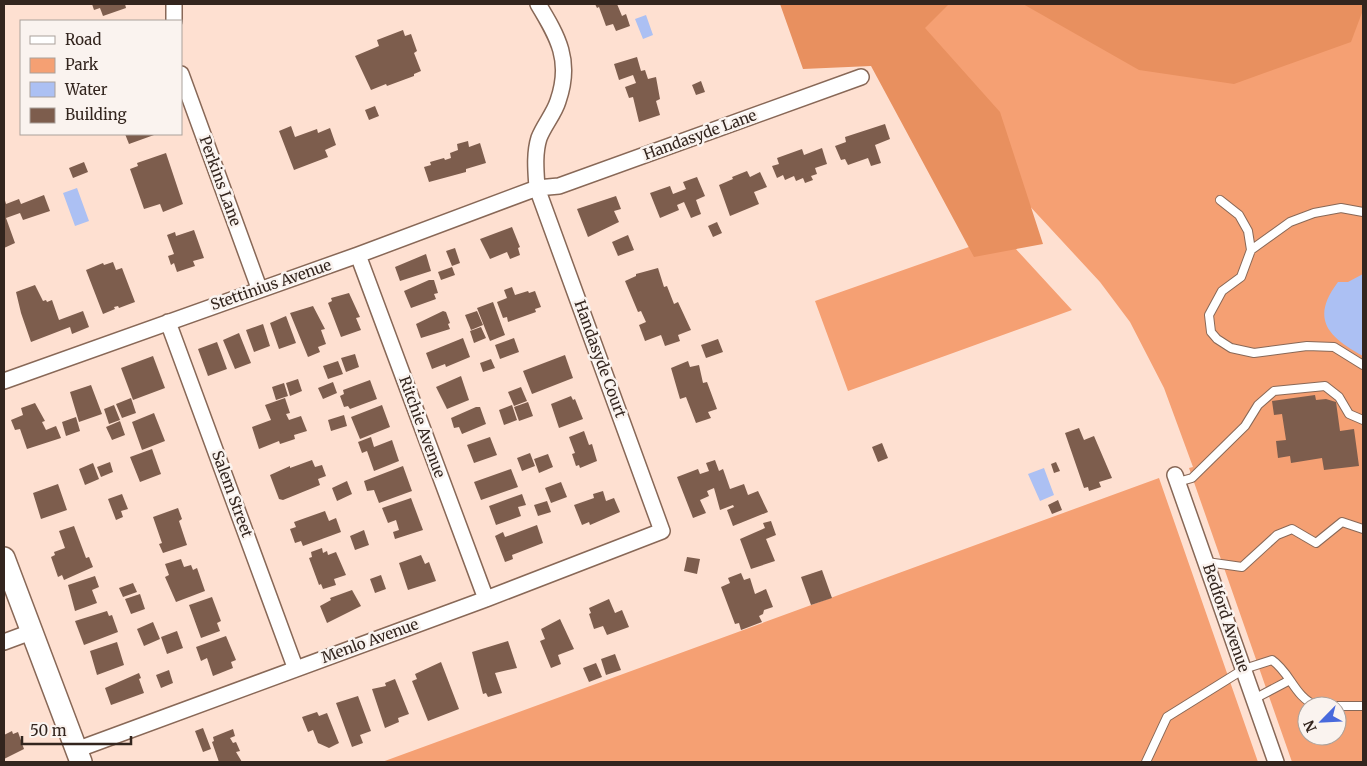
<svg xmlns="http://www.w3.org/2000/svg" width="1367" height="766" font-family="Merriweather,serif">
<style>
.green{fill:#f5a073;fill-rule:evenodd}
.forest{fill:#e8905f}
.water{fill:#acc0f3}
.building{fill:#7d5d4d}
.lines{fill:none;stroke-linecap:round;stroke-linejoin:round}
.lane-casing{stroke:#886857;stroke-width:10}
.street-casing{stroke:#886857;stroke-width:18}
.secondary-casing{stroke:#886857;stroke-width:24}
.lane{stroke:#fff;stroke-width:8}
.street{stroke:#fff;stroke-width:15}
.secondary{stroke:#fff;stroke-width:21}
.labels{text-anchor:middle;stroke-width:5;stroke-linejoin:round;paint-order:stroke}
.street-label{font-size:15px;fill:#33251e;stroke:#faf3ef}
</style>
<rect width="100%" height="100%" fill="#fee0d1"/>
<!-- green -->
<path class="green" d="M867,4H1143L1223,67L1363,10V762H1292L1189,468L1193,467L1164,388L1130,322L1100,282L963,134ZM1307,706H1337V736H1307Z
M1003,235L1072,310L848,391L815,301Z
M1159,478L1258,762H382Z"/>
<!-- forest -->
<path class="forest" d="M780,4H949L925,28L1000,112L1043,244L974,257L871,66L803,69Z
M1023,4H1363V10L1351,42L1234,84L1139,70Z"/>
<!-- water -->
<path class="water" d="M646,15L653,35L643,39L635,19Z
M77,188L89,221L75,226L63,193Z
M1363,274V356C1328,337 1310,319 1338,282H1348Z
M1044,468L1054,495L1040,501L1028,474Z"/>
<!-- building -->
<path class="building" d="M92,4H125L126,8L103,16L100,8L94,10Z
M595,4H617L622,16L626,14L630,26L616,31L613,24L606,26L599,7L597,8Z
M403,30L405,36L411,34L417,51L414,53L421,71L414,74V76L387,86L386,84L371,90L355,56L379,46L377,40Z
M637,57L641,71L645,70L648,79L656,77L660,99L656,101L660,115L639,122L633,97L629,98L625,87L636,83L633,75L619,80L614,64Z
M701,81L705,92L696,95L692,85Z
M375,106L379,116L369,120L365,110Z
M885,124L890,139L875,145L881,163L871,166L868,158L848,165L845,159L841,160L835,146L846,142L845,137Z
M291,126L295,137L317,129L318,133L330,128L336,145L325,150L328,157L294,170L279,131Z
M125,134H153L154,135L129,144Z
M468,141L469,147L480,143L486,163L466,169V172L429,182L424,167L431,165L430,162L444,158L445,160L451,158L450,153L458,150L457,144Z
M822,148L827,164L815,168L817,174L811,176L813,180L805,183L803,178L796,181L794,176L785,180L783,175L777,178L772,166L779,164L777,158L802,149L804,155Z
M166,153L183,204L163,212L160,204L144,209L130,169L138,166L137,163Z
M84,162L88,172L73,178L69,168Z
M747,171L750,177L760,172L767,187L754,192L759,204L730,216L719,185L733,179L732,177Z
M697,177L705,196L696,200L701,214L691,218L684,202L677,205L679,210L660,218L650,193L670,186L673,194L686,189L683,182Z
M44,195L50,211L23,220L20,213L6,218L15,243L4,248V197L6,204L19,199L21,204Z
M616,196L621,209L614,211L619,222L588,237L577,209Z
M717,222L722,233L713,237L708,226Z
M512,227L520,247L518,248L520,255L510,259L507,252L490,259L480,239Z
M194,230L204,258L193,261L195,266L177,272L174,263L171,265L168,256L174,254L167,235L175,232L176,236Z
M628,235L634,250L618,256L612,242Z
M455,248L460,263L452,266L446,251Z
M426,254L431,271L400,281L395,267Z
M113,262L116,270L122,268L135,302L119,308L118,306L114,307L115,309L103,314L86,270L103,263L104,265Z
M452,267L455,275L441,280L438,272Z
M658,268L664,287L667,286L674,304L678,302L691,330L678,335L680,341L665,346L661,335L645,341L639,325L646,322L641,311L638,312L625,281L636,276V274Z
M429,280H434L438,293L434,294L436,299L411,308L404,291Z
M35,285L43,301L46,300L47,302L52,300L59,320L83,311L89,327L72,334L70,327L31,342L21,313L16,292Z
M512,287L515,295L528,291L529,293L535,291L541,307L535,309L536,312L508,322L507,317L503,318L497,302L507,298L504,290Z
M349,293L360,317L356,318L361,330L341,337L328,303L332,301L331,298Z
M493,302L505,335L490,341L477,308Z
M313,306L325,329L321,330L326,344L318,347L320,352L308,357L290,313Z
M443,311L446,312L450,323L448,324L450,329L421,338L416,324Z
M477,311L483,325L471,330L465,315Z
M286,316L296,343L279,349L270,323Z
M263,324L270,346L254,352L246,330Z
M481,327L486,338L474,343L470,331Z
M239,333L251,363L235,369L223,340Z
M463,338L470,357L446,367L445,364L432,369L426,353Z
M514,338L519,352L500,359L495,345Z
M718,339L723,352L706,358L701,345Z
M217,342L227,369L208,376L198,349Z
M355,354L359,367L346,372L341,358Z
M565,355L573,378L532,394L523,371Z
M153,356L165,388L133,400L121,368Z
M491,359L495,368L483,372L480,363Z
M338,361L343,374L328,379L323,366Z
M688,361L690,367L699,365L703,383L707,382L717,409L708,412L711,418L696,423L686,397L680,399L671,368Z
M461,376L469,400L447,409L436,387Z
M298,379L302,391L290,396L286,383Z
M370,380L377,399L350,409L348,406L344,407L340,396L344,394L343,390Z
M333,382L337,393L323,399L318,388Z
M284,383L288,396L276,400L272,387Z
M91,385L102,414L79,422L70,392Z
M521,387L527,401L514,406L508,392Z
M1315,395L1316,400L1326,399L1336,402L1340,431L1354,429L1359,466L1324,470L1322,458L1291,463L1290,456L1278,458L1276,441L1286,440L1282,414L1274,415L1272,401Z
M571,396L573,400L575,399L583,419L559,428L551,404Z
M131,398L136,413L122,418L116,404Z
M285,398L290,413L286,414L289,420L301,416L307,431L294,435L295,439L280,444L279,441L259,449L252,427L271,420L265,405Z
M528,402L533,416L519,421L514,407Z
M35,403L45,421L42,422L46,430L56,426L61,438L27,449L20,429L15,430L11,420L23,415L21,408Z
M114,405L120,420L109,424L104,409Z
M382,405L390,427L360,439L351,417Z
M512,405L517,420L504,425L499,410Z
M476,407H480L486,424L462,434L459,427L454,428L451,418Z
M154,413L165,441L142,450L132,422Z
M344,415L347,426L331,431L328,420Z
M76,417L80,431L66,436L62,422Z
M120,421L125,435L112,440L106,427Z
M1079,428L1084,440L1094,436L1112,478L1099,482L1101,487L1089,491L1088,487L1084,488L1065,433Z
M584,431L589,445L592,444L597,461L580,468L579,465L576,466L572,454L575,453L569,437Z
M371,437L374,447L392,440L399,461L374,471L367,451L362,453L358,442Z
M490,437L497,455L474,463L467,445Z
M882,443L888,458L878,462L872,447Z
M152,449L161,474L140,482L130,457Z
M530,453L535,466L522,471L517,458Z
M548,454L553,467L539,473L534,459Z
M312,460L315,467L322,465L326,476L318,479L320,485L283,500L279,499L270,475L290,466V468Z
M715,460L719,471L723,469L730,489L744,484L748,495L758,491L768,512L733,526L727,510L734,507L733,505L720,510L714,488L707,491L709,496L700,500L706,513L693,518L677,477L698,469L700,474L709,471L706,463Z
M110,462L113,472L101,477L97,467Z
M1056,462L1060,471L1054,473L1051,464Z
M93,463L99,479L85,485L79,469Z
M403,466L412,491L379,503L374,490L367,491L364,481Z
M511,469L518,487L481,500L474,482Z
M347,481L352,494L337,501L332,488Z
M561,482L567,497L551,503L545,488Z
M58,484L67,510L41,519L33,493Z
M603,491L606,501L614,498L620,512L590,525L589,522L582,525L574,505L594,498L593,494Z
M122,494L128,509L121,511L123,517L116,520L108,499Z
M522,494L526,505L518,507L521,516L496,525L489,506Z
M411,498L423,530L395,539L393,532L399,530L396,520L388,523L382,508Z
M1058,500L1062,510L1052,514L1048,505Z
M547,501L551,512L538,516L534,505Z
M178,508L182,519L179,521L187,545L163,553L159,544L162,543L153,517Z
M325,511L329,521L336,518L341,532L303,546L301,541L295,543L290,529L296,527L294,522Z
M771,521L776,535L766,539L775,561L751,569L740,539L765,528L763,523Z
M537,525L543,543L512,555L513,559L505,562L495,536L503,532L505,537Z
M74,526L86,558L89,557L93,567L64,580L62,575L58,577L51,557L55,555L54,552L65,548L59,531Z
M364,530L369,545L355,550L350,536Z
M322,548L323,553L327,551L328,555L336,552L346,575L334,579L336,585L323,589L321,584L319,585L309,558L312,557L311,552Z
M421,555L425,564L429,562L436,581L408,590L399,563Z
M687,557L700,559L697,574L684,571Z
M181,559L184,567L191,565L193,570L197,568L205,591L176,602L165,577L169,575L165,564Z
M822,570L832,598L811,605L801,577Z
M741,573L744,580L750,578L755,594L766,589L773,607L764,610L763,614L759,616L762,622L741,630L739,623L735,624L721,587L730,583L728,578Z
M381,575L386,589L375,593L370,579Z
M95,576L99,587L92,590L97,603L75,611L68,585Z
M133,583L137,592L123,597L119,588Z
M352,590L361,606L327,623L320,606L331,600L330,598Z
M140,594L145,609L131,614L125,599Z
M212,597L221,621L217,623L220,631L201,638L189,605Z
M609,599L615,613L622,610L629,627L607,635L603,626L594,629L589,614L591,613L589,608Z
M107,611L109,616L112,615L118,632L84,645L75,621Z
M560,619L574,649L558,655L561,664L551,668L540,641L545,639L541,629Z
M153,622L160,639L144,646L137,629Z
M177,631L183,648L167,654L161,637Z
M226,636L236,660L231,662L233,668L213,676L207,658L201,661L196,647Z
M508,641L517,668L495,673L502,693L488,697L486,693L483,694L472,652Z
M117,642L124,665L97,675L90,651Z
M615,654L621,670L606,675L601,659Z
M441,662L459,709L428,721L412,681L417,679L415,674Z
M596,663L602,677L589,682L583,668Z
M169,670L173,683L161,688L156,675Z
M139,673L141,678L139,679L144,693L111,705L105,688Z
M395,679L409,714L398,718L399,722L385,728L372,689L386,686L385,683Z
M358,696L371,731L360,735L363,743L352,747L336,703Z
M317,712L319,716L327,713L339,743L329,748L318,743L313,730L308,732L302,717Z
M203,728L211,749L203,752L195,731Z
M233,729L235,736L230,738L233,743L236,742L240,751L236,752L242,762H219L212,742L214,741L213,737Z
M12,731L13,734L18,732L24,749L4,759V735Z"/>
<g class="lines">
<!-- lane casing -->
<g class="lane-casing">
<path id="lane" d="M1220,200L1239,215L1248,231L1251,250L1241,277L1222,291L1209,315L1211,332L1217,339L1231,348L1254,353L1307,346L1334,347L1363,365
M1251,250L1290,222L1314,213L1341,208L1363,212
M1178,482L1192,478L1245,426L1258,405L1274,391L1325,386L1339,397L1349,414L1363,420
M1207,562L1242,567L1277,535L1292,529L1316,543L1342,522L1363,529
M1254,699L1290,680
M1337,706H1363
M1146,762L1167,717L1244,669L1272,660C1291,673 1294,697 1317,706"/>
</g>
<!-- street casing -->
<g class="street-casing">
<path id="street" d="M174,21V4
M181,74L259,288
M358,255L486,599
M168,322L295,667
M4,381L358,255L537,188L559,186L861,77
M1175,475L1276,762
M4,642L31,632
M76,750L486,599L662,531L537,188C536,172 534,154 539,138C544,125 554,114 558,101C572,61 558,37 538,4"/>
</g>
<!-- secondary casing -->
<g class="secondary-casing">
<path id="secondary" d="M4,558L81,762"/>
</g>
<!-- lane -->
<use href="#lane" class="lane"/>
<!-- street -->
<use href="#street" class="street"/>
<!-- secondary -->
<use href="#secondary" class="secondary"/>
</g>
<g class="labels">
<!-- street labels -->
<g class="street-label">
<text transform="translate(700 135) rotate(-20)" y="5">Handasyde Lane</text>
<text transform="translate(220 181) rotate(70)" y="5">Perkins Lane</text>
<text transform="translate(271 285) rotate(-19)" y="5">Stettinius Avenue</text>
<text transform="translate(600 359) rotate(70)" y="5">Handasyde Court</text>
<text transform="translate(422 427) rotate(70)" y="5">Ritchie Avenue</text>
<text transform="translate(232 494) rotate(70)" y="5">Salem Street</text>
<text transform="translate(1226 618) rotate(71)" y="5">Bedford Avenue</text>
<text transform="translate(370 641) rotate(-20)" y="5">Menlo Avenue</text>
</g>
</g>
<!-- border -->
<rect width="1367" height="766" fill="none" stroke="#33251e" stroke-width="10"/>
<!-- legend -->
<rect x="20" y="20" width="162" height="115" fill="#faf3ef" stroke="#aaa19b"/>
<rect x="30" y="36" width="25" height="8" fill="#ffffff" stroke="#aaa19b"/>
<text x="65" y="45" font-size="15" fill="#33251e">Road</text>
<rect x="30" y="58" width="25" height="15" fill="#f5a073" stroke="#aaa19b"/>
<text x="65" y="70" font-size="15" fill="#33251e">Park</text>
<rect x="30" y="82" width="25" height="15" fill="#acc0f3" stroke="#aaa19b"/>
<text x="65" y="95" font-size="15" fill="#33251e">Water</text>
<rect x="30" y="108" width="25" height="15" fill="#7d5d4d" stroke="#aaa19b"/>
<text x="65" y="120" font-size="15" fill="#33251e">Building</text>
<!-- north arrow -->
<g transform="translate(1322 721) rotate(246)"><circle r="24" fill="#faf3ef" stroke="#aaa19b"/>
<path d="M0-4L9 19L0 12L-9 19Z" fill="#4869dc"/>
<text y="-8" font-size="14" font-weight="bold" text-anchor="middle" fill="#33251e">N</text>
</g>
<!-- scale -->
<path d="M22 736v8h109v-8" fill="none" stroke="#33251e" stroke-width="2.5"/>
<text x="30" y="736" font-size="15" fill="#33251e" stroke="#faf3ef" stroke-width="4" paint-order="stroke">50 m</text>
</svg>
